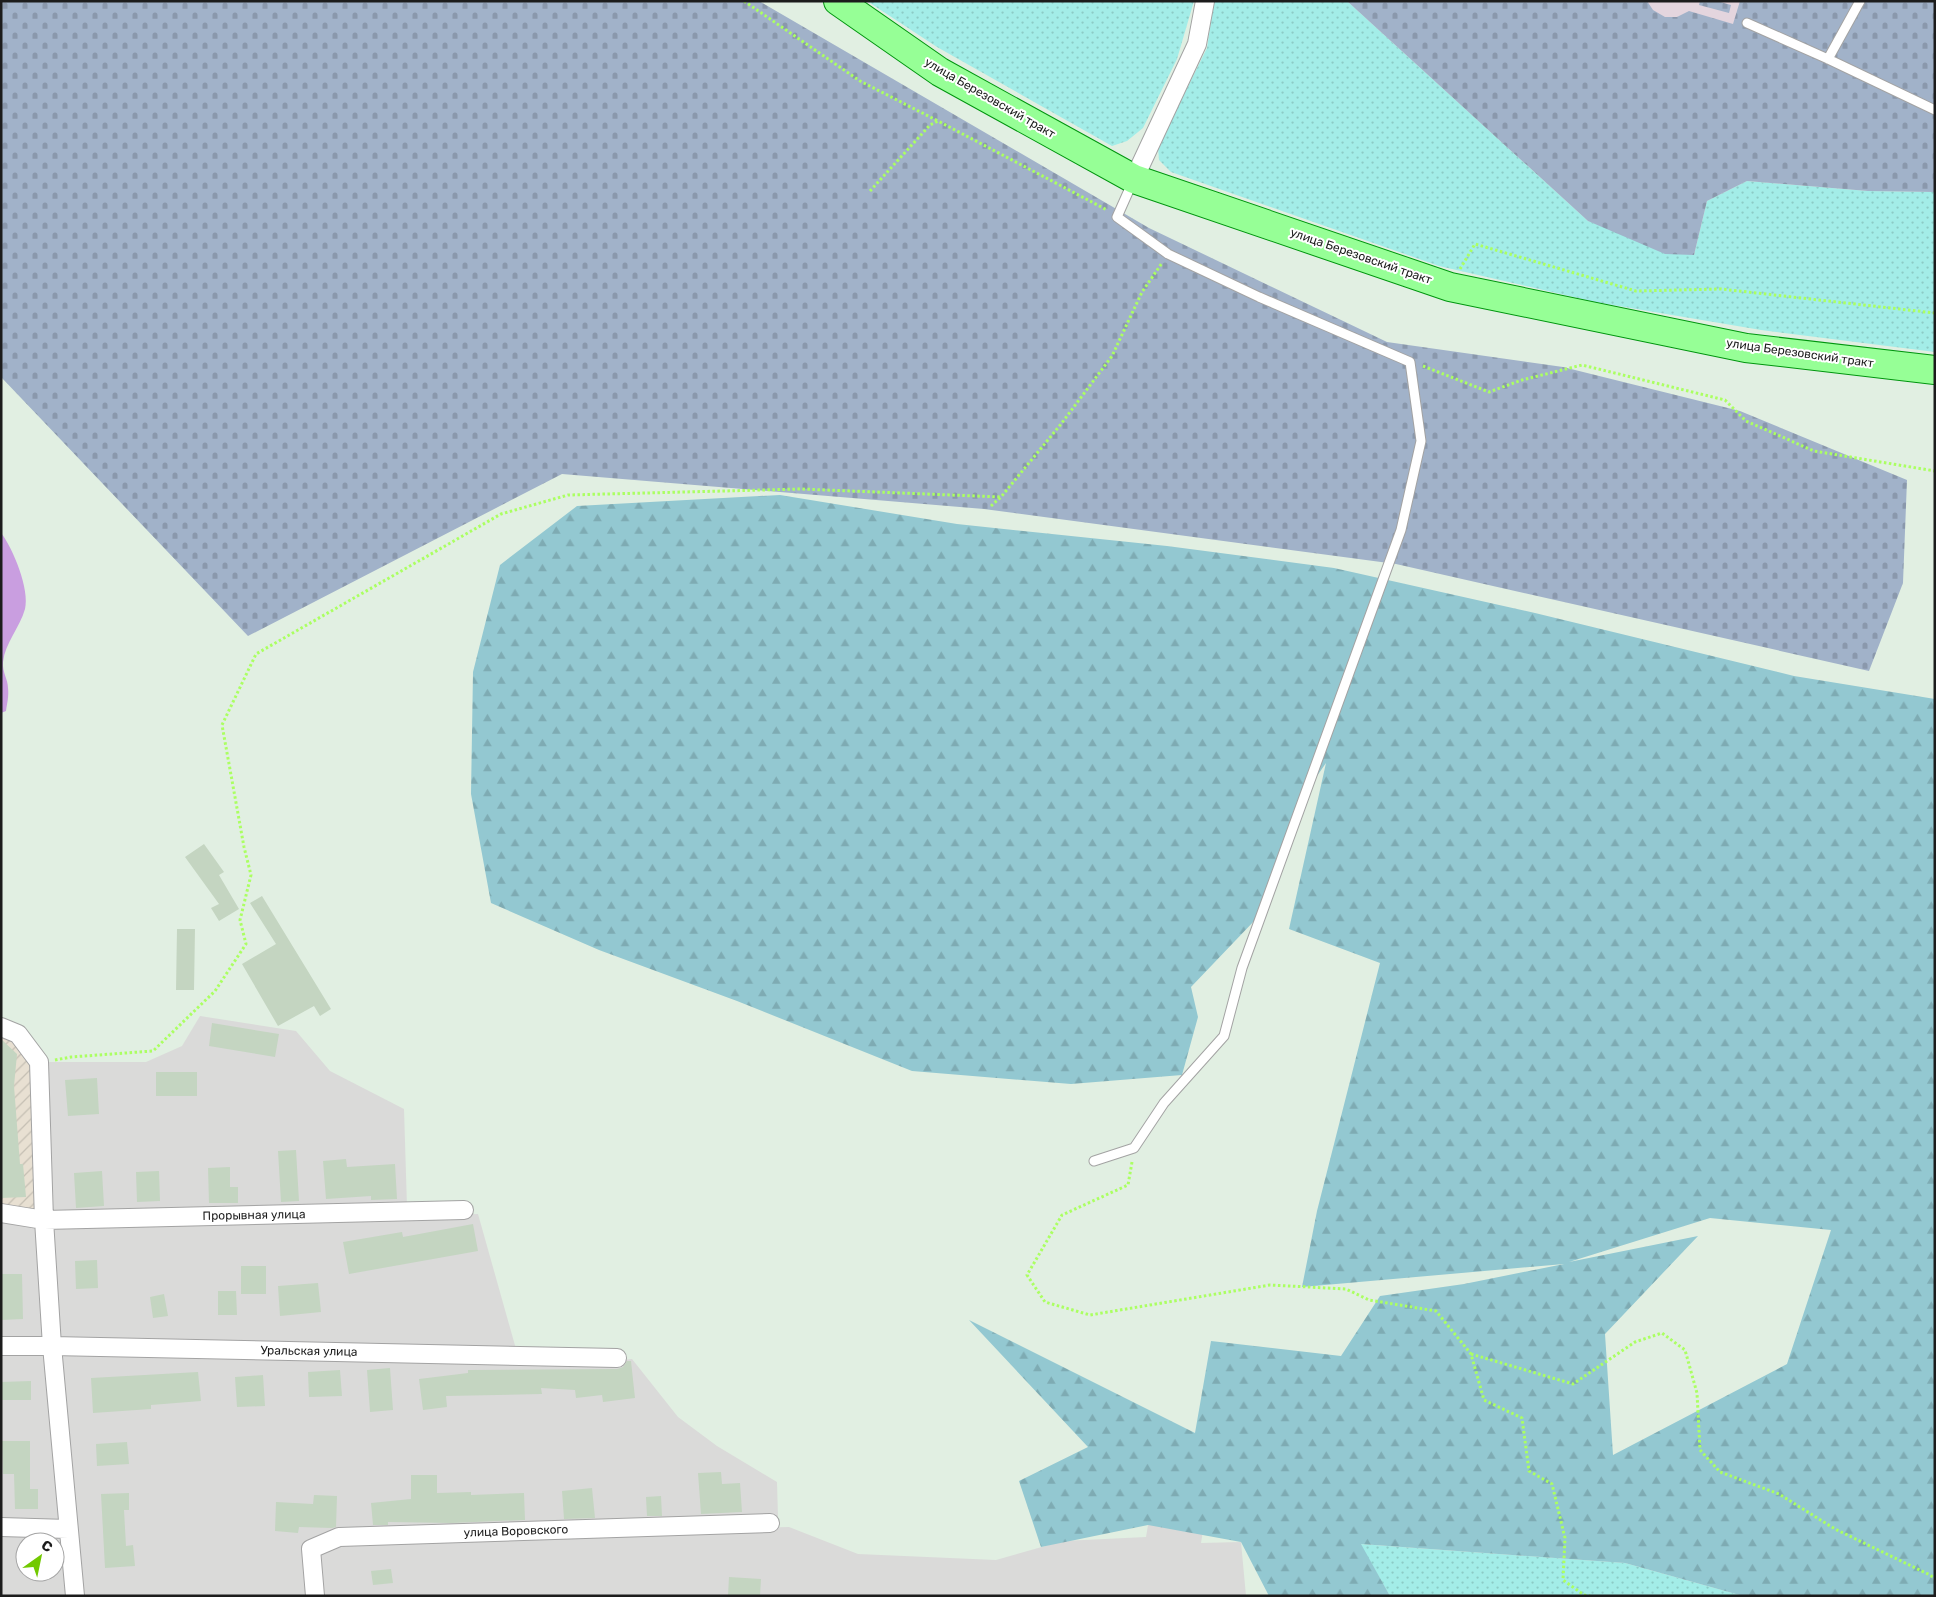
<svg xmlns="http://www.w3.org/2000/svg" width="1936" height="1597" font-family="Rubik,sans-serif">
<style>
.residential{fill:#dadad9;fill-rule:evenodd}
.industrial{fill:url(#industrial-furrows)}
.grass{fill:url(#grass-dots)}
.forest{fill:url(#forest-firs);fill-rule:evenodd}
.cemetery{fill:url(#cemetery-stones)}
.plaza{fill:#e4d5de}
.water{fill:#c99ee0}
.building{fill:#c4d5c1}
.lines{fill:none;stroke-linecap:round;stroke-linejoin:round}
.lane-casing{stroke:#a3a3a3;stroke-width:11}
.street-casing{stroke:#a3a3a3;stroke-width:20}
.primary-casing{stroke:#00950f;stroke-width:30}
.path{stroke:#abff62;stroke-width:3;stroke-dasharray:2.5 2.5;stroke-linecap:butt}
.lane{stroke:#fff;stroke-width:9}
.street{stroke:#fff;stroke-width:18}
.primary{stroke:#96ff96;stroke-width:28}
.labels{text-anchor:middle;stroke-width:4;stroke-linejoin:round;paint-order:stroke}
.street-label{font-size:12px;fill:#1c1c1c;stroke:#fff}
</style>
<defs>
<pattern id="industrial-furrows" width="10" height="10" patternUnits="userSpaceOnUse" patternTransform="scale(1.25)"><rect width="10" height="10" fill="#e8e0d2"/><path d="M-1 1l2-2M0 10L10 0M9 11l2-2" fill="none" stroke="#c6c0b4"/></pattern>
<pattern id="grass-dots" width="8" height="8" patternUnits="userSpaceOnUse" patternTransform="scale(1.25)"><rect width="8" height="8" fill="#a3ede8"/><path d="M2 2h.1M6 6h.1" fill="none" stroke="#8ccbc6" stroke-width="1.8" stroke-linecap="round"/></pattern>
<pattern id="forest-firs" width="22" height="20" patternUnits="userSpaceOnUse" patternTransform="scale(1.25)"><rect width="22" height="20" fill="#93c8d1"/><path d="M5 1l3.5 6h-7zM16 11l3.5 6h-7z" fill="#7eabb3"/></pattern>
<pattern id="cemetery-stones" width="16" height="16" patternUnits="userSpaceOnUse" patternTransform="scale(1.25)"><rect width="16" height="16" fill="#a1b2c9"/><path d="M2 7V4a2 2 0 0 1 4 0v3zM10 15v-3a2 2 0 0 1 4 0v3z" fill="#8a98ac"/></pattern>
</defs>
<rect width="100%" height="100%" fill="#e1efe2"/>
<!-- residential -->
<path class="residential" d="M200,1016L296,1031L330,1071L404,1109L407,1207L48,1215L46,1062H146L182,1046Z
M478,1214L516,1349L56,1342L49,1224Z
M1,1218L41,1224L46,1341L1,1342Z
M47,1348L66,1527L1,1525V1349Z
M57,1349L612,1361L632,1359L678,1417L717,1446L777,1482L778,1517L337,1533L305,1547L311,1596H79Z
M1148,1525H1204L1201,1543L1241,1542L1246,1596H318L314,1550L338,1539L789,1527L858,1554L996,1560L1063,1541L1146,1537Z
M1,1530L66,1531L71,1596H1ZM25,1542H55V1572H25Z"/>
<!-- industrial -->
<path class="industrial" d="M1,1032L14,1038L36,1063L41,1215L1,1209Z"/>
<!-- grass -->
<path class="grass" d="M867,1H1194L1177,59L1143,128L1127,141L1112,146L937,47Z
M1214,1H1347L1588,221L1694,255L1707,201L1747,181L1868,191L1935,192V352L1761,330L1595,302L1439,266L1171,172L1159,160L1158,147L1207,48Z
M1360,1544L1625,1563L1743,1596H1390Z"/>
<!-- forest -->
<path class="forest" d="M780,495L957,524L1167,546L1334,568L1535,613L1794,676L1935,699V1596H1743L1625,1563L1361,1544L1390,1596H1269L1241,1542L1148,1525L1041,1547L1019,1481L1088,1447L969,1320L1195,1433L1211,1341L1341,1356L1380,1296L1464,1284L1564,1264L1302,1287L1317,1211L1380,963L1289,929L1326,763L1306,792L1256,919L1191,987L1198,1017L1182,1075L1071,1084L912,1071L737,1001L599,950L491,903L471,794L473,672L500,565L577,506ZM1710,1218L1831,1230L1787,1364L1613,1455L1605,1334L1698,1236L1569,1262Z"/>
<!-- cemetery -->
<path class="cemetery" d="M1,1H759L1149,228L1387,342L1563,367L1740,411L1907,480L1903,583L1869,671L1396,564L984,509L562,474L248,636L1,377Z
M1347,1H1935V192L1868,191L1747,181L1707,201L1694,255L1665,254L1588,221Z"/>
<!-- plaza -->
<path class="plaza" d="M1647,1H1700L1699,5L1729,13L1731,5L1717,1H1740L1733,24L1689,11L1677,17H1665L1653,10Z"/>
<!-- water -->
<path class="water" d="M1,533C13,548 30,590 25,609C20,627 5,643 3,662C2,672 8,679 8,688C9,696 7,704 6,711L1,713Z"/>
<!-- building -->
<path class="building" d="M204,844L224,872L219,875L239,909L219,921L211,908L219,904L185,857Z
M262,896L331,1009L320,1016L314,1006L278,1026L242,964L276,944L250,903Z
M177,929H195L194,990H176Z
M212,1023L279,1034L275,1057L209,1046Z
M1,1039L17,1054L14,1086L20,1164H23L26,1197L1,1198Z
M156,1072H197V1096H156Z
M97,1078L99,1114L68,1116L65,1080Z
M296,1150L299,1201L281,1202L278,1151Z
M346,1159L347,1167L395,1164L397,1199L371,1200V1196L326,1199L323,1161Z
M230,1167V1187H238V1203H209L208,1168Z
M102,1171L104,1206L76,1208L74,1173Z
M159,1171L160,1201L137,1202L136,1172Z
M473,1224L478,1251L349,1274L343,1242L402,1232L403,1237Z
M97,1260L98,1288L76,1289L75,1261Z
M241,1266H266V1294H241Z
M1,1274H22L23,1319L1,1320Z
M318,1283L321,1312L280,1316L278,1286Z
M218,1291H236L237,1315H218Z
M164,1294L168,1316L153,1318L150,1297Z
M627,1361H631L635,1398L603,1402L602,1395L576,1398L575,1390L541,1388L542,1394L446,1396L447,1407L423,1410L419,1379L468,1373V1370L617,1369L623,1367Z
M390,1368L393,1410L370,1412L367,1370Z
M340,1370L342,1396L309,1397L308,1372Z
M198,1372L201,1401L151,1405V1409L93,1413L91,1378Z
M263,1375L265,1406L237,1407L235,1377Z
M31,1381V1400H1V1382Z
M2,1441H30V1489H38V1509H15L14,1474H3Z
M127,1442L129,1464L97,1466L96,1444Z
M721,1472L722,1484L740,1483L742,1512L701,1514L698,1473Z
M411,1475H437V1493L471,1492V1495L524,1493L525,1520L451,1523L388,1522V1525H373L371,1503L411,1499Z
M592,1488L595,1518L564,1519L562,1491Z
M129,1493V1510H124L126,1546L133,1545L135,1566L105,1568L101,1494Z
M314,1495L337,1496L336,1527L332,1528L299,1527L298,1533L275,1531L276,1502L313,1504Z
M661,1496L662,1516H647L646,1497Z
M391,1569L393,1583L373,1585L371,1571Z
M729,1577L761,1579L760,1596H728Z"/>
<g class="lines">
<!-- lane casing -->
<g class="lane-casing">
<path id="lane" d="M1747,23L1828,59L1935,110
M1828,59L1860,1
M1094,1161L1134,1148L1164,1103L1224,1036L1242,968L1401,530L1421,441L1410,362L1259,297L1168,254L1117,217L1133,181"/>
</g>
<!-- street casing -->
<g class="street-casing">
<path id="street" d="M1134,179L1197,44L1205,1
M1,1027L18,1034L39,1062L44,1220L52,1346L75,1596
M1,1213L44,1220L464,1210
M1,1346H52L617,1358
M1,1527L68,1529
M315,1596L311,1549L339,1537L770,1523"/>
</g>
<!-- primary casing -->
<g class="primary-casing">
<path id="primary" d="M838,1L940,72L1134,179L1450,287L1746,348L1935,370"/>
</g>
<!-- path -->
<path class="path" d="M744,1L860,81L938,121
M870,191L930,125L938,121L1107,210
M1460,269L1475,244L1636,291L1721,289L1935,313
M1423,366L1489,392L1522,380L1582,365L1725,400L1746,421L1814,451L1935,471
M991,506L1001,497L1061,424L1112,356L1142,292L1162,263
M55,1060L71,1057L153,1051L215,991L246,944L240,920L251,875L244,847L222,725L256,654L501,514L568,495L801,489L1001,497
M1132,1162L1128,1185L1062,1215L1027,1275L1045,1302L1090,1315L1270,1285L1346,1289L1369,1300L1436,1311L1471,1354L1484,1400L1522,1418L1529,1471L1552,1484L1565,1538L1563,1580L1584,1595L1590,1596
M1471,1354L1573,1384L1635,1342L1662,1333L1685,1350L1697,1393L1700,1450L1720,1472L1779,1494L1835,1529L1930,1575L1935,1579"/>
<!-- lane -->
<use href="#lane" class="lane"/>
<!-- street -->
<use href="#street" class="street"/>
<!-- primary -->
<use href="#primary" class="primary"/>
</g>
<g class="labels">
<!-- street labels -->
<g class="street-label">
<text transform="translate(990 98) rotate(30)" y="4">улица Березовский тракт</text>
<text transform="translate(1361 256) rotate(19)" y="4">улица Березовский тракт</text>
<text transform="translate(1800 353) rotate(8)" y="4">улица Березовский тракт</text>
<text transform="translate(254 1215) rotate(-1)" y="4">Прорывная улица</text>
<text transform="translate(309 1351) rotate(1)" y="4">Уральская улица</text>
<text transform="translate(516 1531) rotate(-2)" y="4">улица Воровского</text>
</g>
</g>
<!-- border -->
<rect width="1936" height="1597" fill="none" stroke="#1c1c1c" stroke-width="5"/>
<!-- north arrow -->
<g transform="translate(40 1557) rotate(33)"><circle r="24" fill="#ffffff" stroke="#a4a4a4"/>
<path d="M0-4L9 19L0 12L-9 19Z" fill="#72c900"/>
<text y="-8" font-size="14" font-weight="bold" text-anchor="middle" fill="#1c1c1c">С</text>
</g>
</svg>
